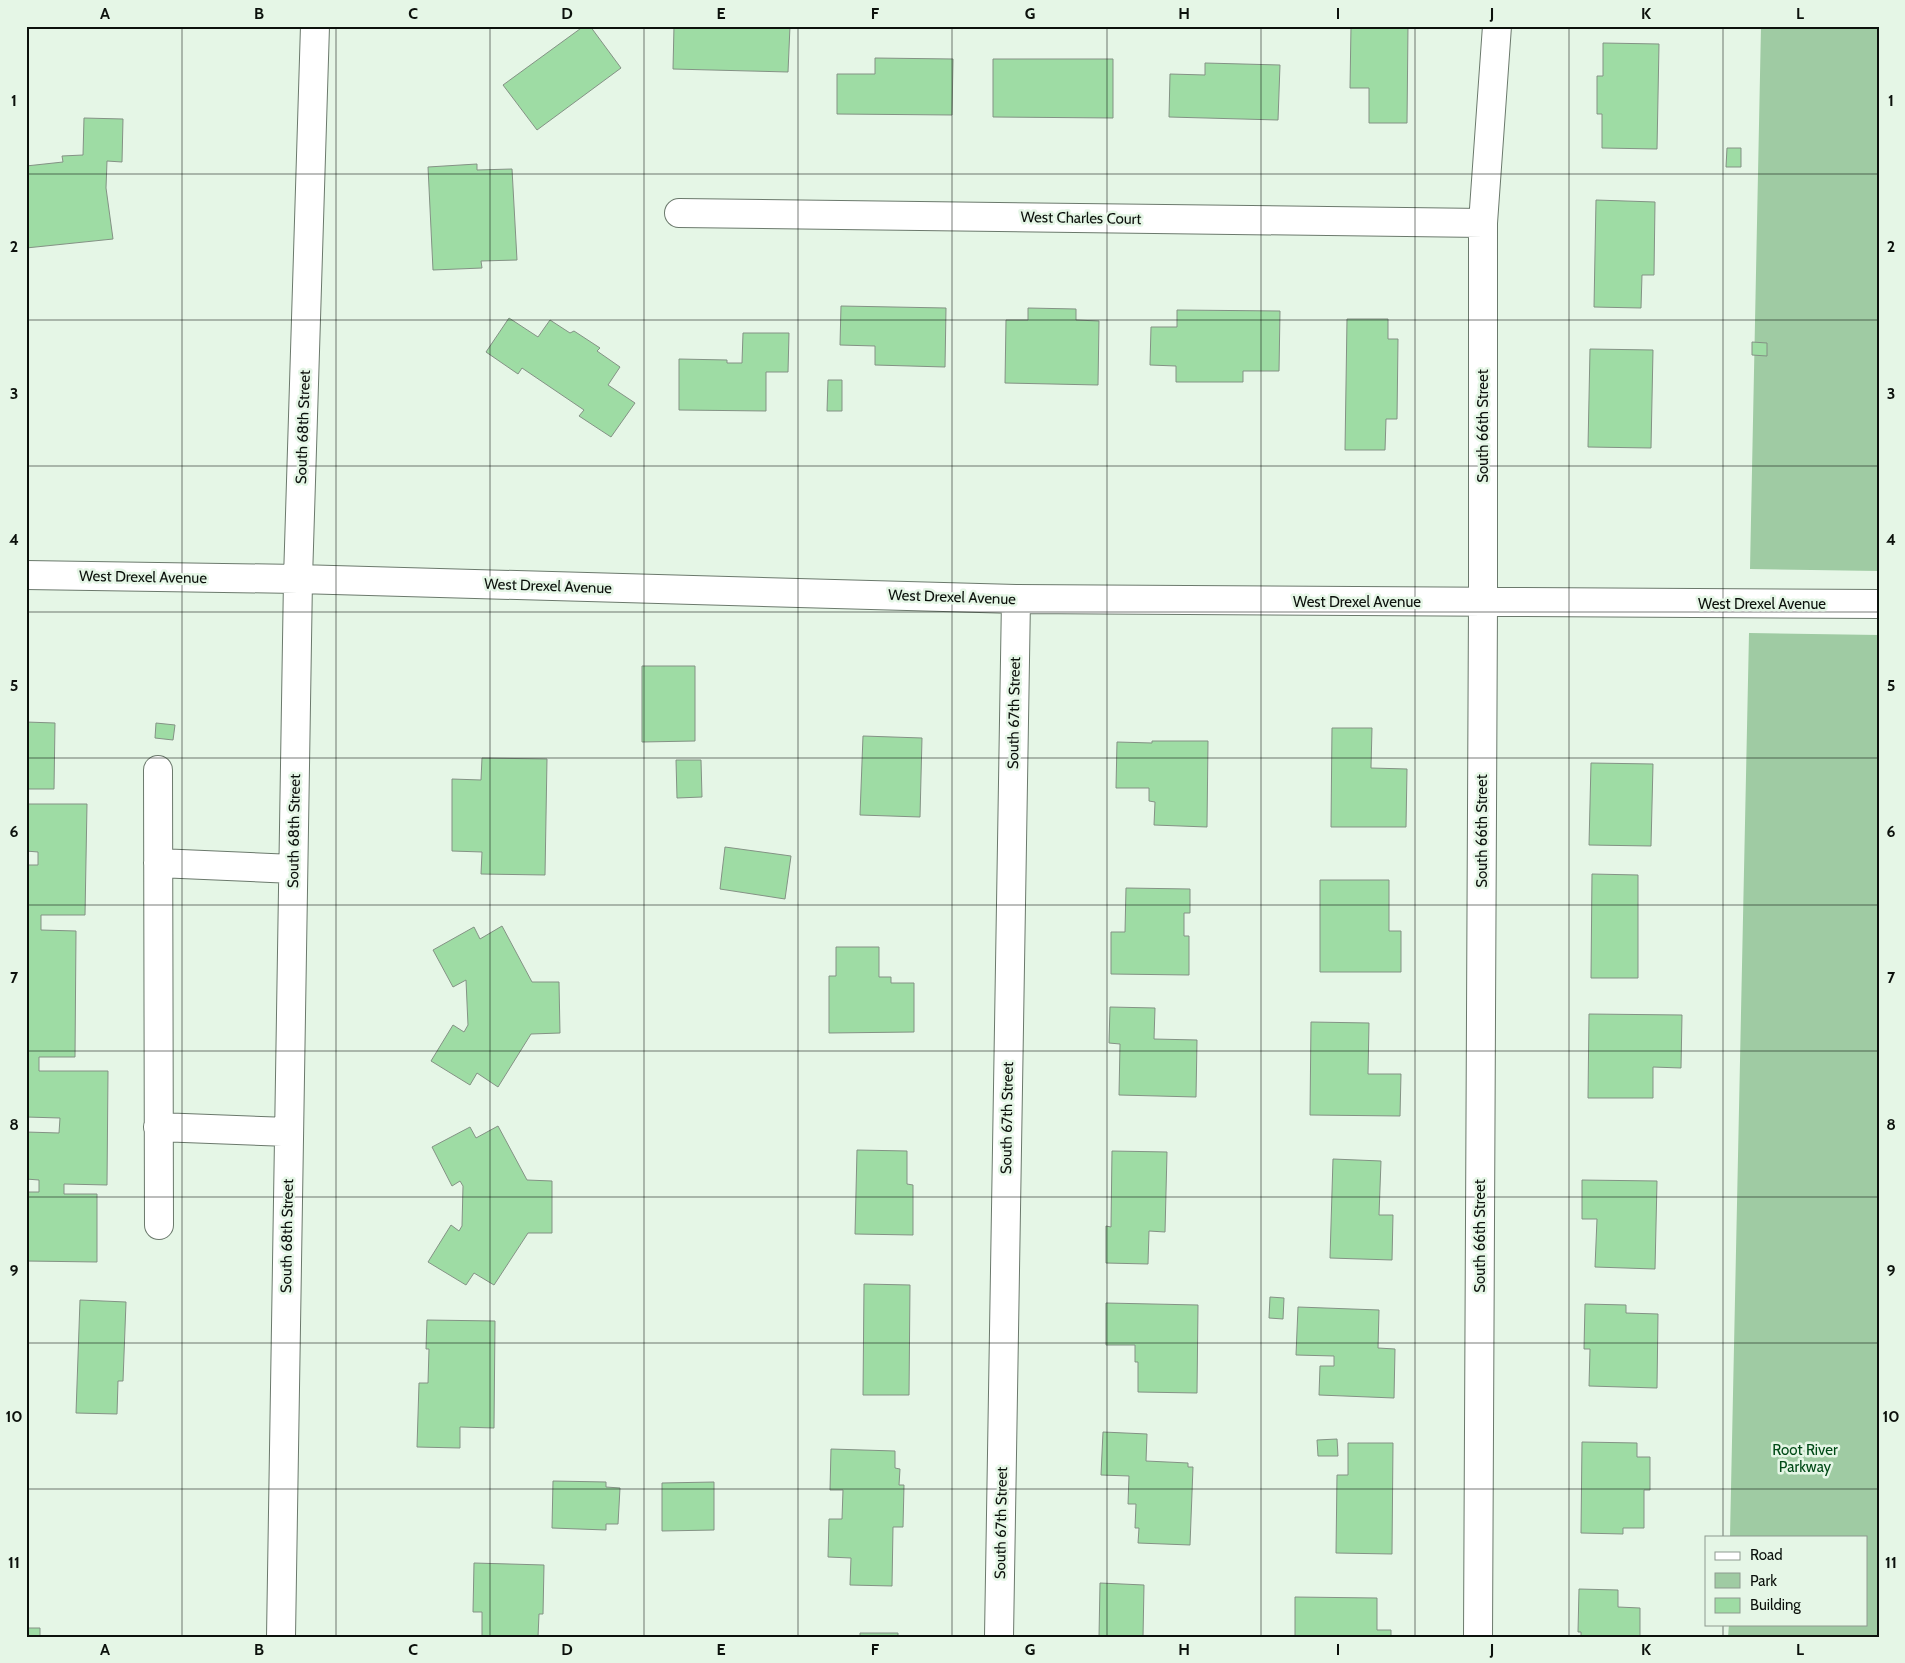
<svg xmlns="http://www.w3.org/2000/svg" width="1905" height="1663" font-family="Cabin,sans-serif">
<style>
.green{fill:#9fcba3}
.building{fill:#9edca4;stroke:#849285}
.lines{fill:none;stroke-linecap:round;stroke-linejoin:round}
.minor-casing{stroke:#6b796c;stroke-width:30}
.minor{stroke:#fff;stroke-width:28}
.grid{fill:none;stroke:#0c110c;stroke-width:1;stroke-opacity:0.55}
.labels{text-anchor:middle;stroke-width:5;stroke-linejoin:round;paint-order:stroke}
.street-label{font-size:15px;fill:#0c110c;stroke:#e5f6e6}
.park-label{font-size:15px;fill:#014a17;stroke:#e5f6e6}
.neatline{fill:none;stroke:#0c110c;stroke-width:2}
.grid-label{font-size:16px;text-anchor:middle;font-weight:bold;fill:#0c110c}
</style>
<rect width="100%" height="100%" fill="#e5f6e6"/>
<!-- green -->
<path class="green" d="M1761,26H1879V571L1750,569Z
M1749,633L1879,635V1637H1728L1729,1624H1866V1537H1730Z"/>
<!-- building -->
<path class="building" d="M584,26H590L621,68L537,130L503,85Z
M674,26H790L788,72L673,69Z
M1351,26H1408L1407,123H1369V88H1350Z
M1603,43L1659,44L1657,149L1602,148V114H1597V76H1603Z
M875,58L953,59L952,115L837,114V74H875Z
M993,59H1113V118L993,117Z
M1205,63L1280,65L1278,120L1169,117L1170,74L1205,75Z
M84,118L123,119L122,162L107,161L106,188L113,239L26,248V166L63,162L62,156L83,155Z
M1727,148H1741V167H1726Z
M477,164V170L512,169L517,260L481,261L482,268L433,270L428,167Z
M1596,200L1655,202L1654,275H1642L1641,308L1594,307Z
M841,306L946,308L945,367L875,365V346L840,345Z
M1028,308L1076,309V320L1099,321L1098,385L1005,383L1006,320H1028Z
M1177,310L1280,311L1279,371H1243V382H1176V366L1150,365L1151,327H1177Z
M509,318L538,337L550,320L570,333L574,331L600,348L597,351L620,367L608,385L635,403L611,437L579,416L584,410L522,368L518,374L486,352Z
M1347,319H1388V339H1398L1397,419H1386L1385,450H1345Z
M743,333H789L788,372H766V411L679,410V359L727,360V363H742Z
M1752,342L1767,343V356L1752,355Z
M1590,349L1653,350L1651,448L1588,447Z
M828,380H842V411H827Z
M642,666H695V741L642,742Z
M26,722L55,723L54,789H26Z
M156,723L175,725L173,740L155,738Z
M1332,728H1372L1371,768L1407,769L1406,827H1331Z
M863,736L922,738L920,817L860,815Z
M1152,741H1208L1207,827L1154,825L1155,802L1149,801V788H1116L1117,742L1152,743Z
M482,758L547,759L545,875L481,874L482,852L452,851V779L481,780Z
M676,760H701L702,797L677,798Z
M1591,763L1653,764L1651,846L1589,845Z
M26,804H87L85,915H41V930L76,931L75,1057H39V1071H108L107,1185L64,1184V1194H97V1262L26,1261V1192H39V1180L26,1179V1132L59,1133L60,1118L26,1117V865H38V852L26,851Z
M725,847L791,856L785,899L720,889Z
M1592,874L1638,875V978H1591Z
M1320,880H1389V931H1401V972H1320Z
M1126,888L1190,889V913H1184V936H1189V975L1111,974V932H1125Z
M502,926L532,982H559L560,1033L531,1034L498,1087L477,1073L470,1085L431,1061L453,1025L464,1032L468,1025L466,980L453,987L433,950L474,927L480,939Z
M836,947H879V977H891V983H914V1032L829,1033V976H836Z
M1110,1007L1155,1008L1154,1039L1197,1040L1196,1097L1119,1095L1120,1044L1109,1043Z
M1589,1014L1682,1015L1681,1068L1653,1067V1098H1588Z
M1311,1022L1369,1023L1368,1074H1401L1400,1116L1310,1115Z
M498,1126L527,1180L552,1181V1233H528L494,1285L474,1273L466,1285L428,1262L451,1225L459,1231L462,1226L463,1186L460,1181L452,1186L432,1147L470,1127L476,1138Z
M857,1150L907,1151V1184L913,1185V1235L855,1234Z
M1112,1151L1167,1152L1165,1232L1149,1231L1148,1264L1106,1263V1226L1111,1227Z
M1333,1159L1381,1161L1379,1215H1393L1392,1260L1330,1258Z
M1582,1180L1657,1181L1655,1269L1595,1267L1597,1219H1582Z
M864,1284L910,1285L909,1395H863Z
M1270,1297L1284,1298L1283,1319L1269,1318Z
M80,1300L126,1302L123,1381H118L117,1414L76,1413Z
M1106,1303L1198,1305L1197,1393L1138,1392V1362H1135V1345H1106Z
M1585,1304L1626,1305V1313L1658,1314L1657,1388L1589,1386L1590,1349H1584Z
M1298,1307L1379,1310L1378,1348L1395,1349L1394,1398L1319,1395L1320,1366H1334V1356L1296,1355Z
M427,1320L495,1321L494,1428L460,1427V1448L417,1447L419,1383H428L429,1349H426Z
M1103,1432L1147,1434L1146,1461L1188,1463V1467H1193L1190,1545L1138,1543L1139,1528H1135L1136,1504H1128L1129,1476L1101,1475Z
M1337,1439L1338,1456H1318L1317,1440Z
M1582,1442L1637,1443V1457H1650V1490H1644V1528H1623V1534L1581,1533Z
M1348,1443H1393L1392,1554L1336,1553L1337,1475H1348Z
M831,1449L895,1451V1468L900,1469L899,1485H904L903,1527H893L892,1586L850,1585L851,1558L828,1557L829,1519H842L843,1490H830Z
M553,1481L606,1482V1487L620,1488L618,1524H606V1530L552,1528Z
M714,1482V1530L662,1531V1483Z
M474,1563L544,1565L543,1614H539L538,1637H482V1612H473Z
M1100,1583L1144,1585L1143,1637H1099Z
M1579,1589L1618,1590V1607L1640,1608V1637H1581V1632H1578Z
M1295,1597L1377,1598V1630H1391V1637H1295Z
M26,1628H40V1637H26Z
M860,1633H898V1637H860Z"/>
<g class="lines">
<!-- minor casing -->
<g class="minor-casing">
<path id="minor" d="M679,213L1483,223
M26,575L298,579L1016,599L1879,604
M158,770L159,1225
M158,863L293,869
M158,1127L289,1132
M281,1637L298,579L315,26
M999,1637L1016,599
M1478,1637L1483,603V223L1497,26"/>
</g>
<!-- minor -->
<use href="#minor" class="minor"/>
</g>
<!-- grid -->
<path class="grid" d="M182,26V1637M336,26V1637M490,26V1637M644,26V1637M798,26V1637M952,26V1637M1107,26V1637M1261,26V1637M1415,26V1637M1569,26V1637M1723,26V1537M26,174H1879M26,320H1879M26,466H1879M26,612H1879M26,758H1879M26,905H1879M26,1051H1879M26,1197H1879M26,1343H1879M26,1489H1879M1723,1624V1637"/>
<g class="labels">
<!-- street labels -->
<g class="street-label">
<text transform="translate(1081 218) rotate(1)" y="5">West Charles Court</text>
<text transform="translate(1483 426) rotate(-90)" y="5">South 66th Street</text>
<text transform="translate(303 427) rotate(-88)" y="5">South 68th Street</text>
<text transform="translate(143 577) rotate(1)" y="5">West Drexel Avenue</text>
<text transform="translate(548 586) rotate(2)" y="5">West Drexel Avenue</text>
<text transform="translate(952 597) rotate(2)" y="5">West Drexel Avenue</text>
<text x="1357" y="607">West Drexel Avenue</text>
<text x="1762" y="609">West Drexel Avenue</text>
<text transform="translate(1014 713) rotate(-89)" y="5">South 67th Street</text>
<text transform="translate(294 831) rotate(-89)" y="5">South 68th Street</text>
<text transform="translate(1482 831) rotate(-90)" y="5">South 66th Street</text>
<text transform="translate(1007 1118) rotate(-89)" y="5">South 67th Street</text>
<text transform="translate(287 1236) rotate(-89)" y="5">South 68th Street</text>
<text transform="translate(1480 1236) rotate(-90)" y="5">South 66th Street</text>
<text transform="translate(1001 1523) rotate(-89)" y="5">South 67th Street</text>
</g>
<!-- park labels -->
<g class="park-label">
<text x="1805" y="1455">Root River<tspan x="1805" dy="17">Parkway</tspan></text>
</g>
</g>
<!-- border -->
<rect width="1905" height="1663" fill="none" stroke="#e5f6e6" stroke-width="55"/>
<!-- legend -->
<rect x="1705" y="1536" width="162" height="90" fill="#e5f6e6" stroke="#8e9a8f"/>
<rect x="1715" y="1552" width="25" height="8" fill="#ffffff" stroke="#8e9a8f"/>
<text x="1750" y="1560" font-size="15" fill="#0c110c">Road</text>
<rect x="1715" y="1573" width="25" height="15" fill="#9fcba3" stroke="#8e9a8f"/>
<text x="1750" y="1586" font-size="15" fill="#0c110c">Park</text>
<rect x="1715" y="1598" width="25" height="15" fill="#9edca4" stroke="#8e9a8f"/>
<text x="1750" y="1610" font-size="15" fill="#0c110c">Building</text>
<rect x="28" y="28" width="1850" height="1608" class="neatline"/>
<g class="grid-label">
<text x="105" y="19">A</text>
<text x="259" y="19">B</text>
<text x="413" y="19">C</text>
<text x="567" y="19">D</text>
<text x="721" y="19">E</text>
<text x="875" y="19">F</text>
<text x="1030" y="19">G</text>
<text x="1184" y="19">H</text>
<text x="1338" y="19">I</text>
<text x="1492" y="19">J</text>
<text x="1646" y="19">K</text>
<text x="1800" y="19">L</text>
<text x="14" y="106">1</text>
<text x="1891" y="106">1</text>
<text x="14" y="252">2</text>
<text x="1891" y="252">2</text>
<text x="14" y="399">3</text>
<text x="1891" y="399">3</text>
<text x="14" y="545">4</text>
<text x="1891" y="545">4</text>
<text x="14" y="691">5</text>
<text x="1891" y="691">5</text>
<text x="14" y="837">6</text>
<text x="1891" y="837">6</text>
<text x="14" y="983">7</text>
<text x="1891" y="983">7</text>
<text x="14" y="1130">8</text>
<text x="1891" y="1130">8</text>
<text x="14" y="1276">9</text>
<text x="1891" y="1276">9</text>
<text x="14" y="1422">10</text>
<text x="1891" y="1422">10</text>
<text x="14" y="1568">11</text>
<text x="1891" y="1568">11</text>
<text x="105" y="1655">A</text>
<text x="259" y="1655">B</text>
<text x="413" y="1655">C</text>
<text x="567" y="1655">D</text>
<text x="721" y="1655">E</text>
<text x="875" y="1655">F</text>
<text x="1030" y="1655">G</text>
<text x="1184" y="1655">H</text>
<text x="1338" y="1655">I</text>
<text x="1492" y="1655">J</text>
<text x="1646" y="1655">K</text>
<text x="1800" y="1655">L</text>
</g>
</svg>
